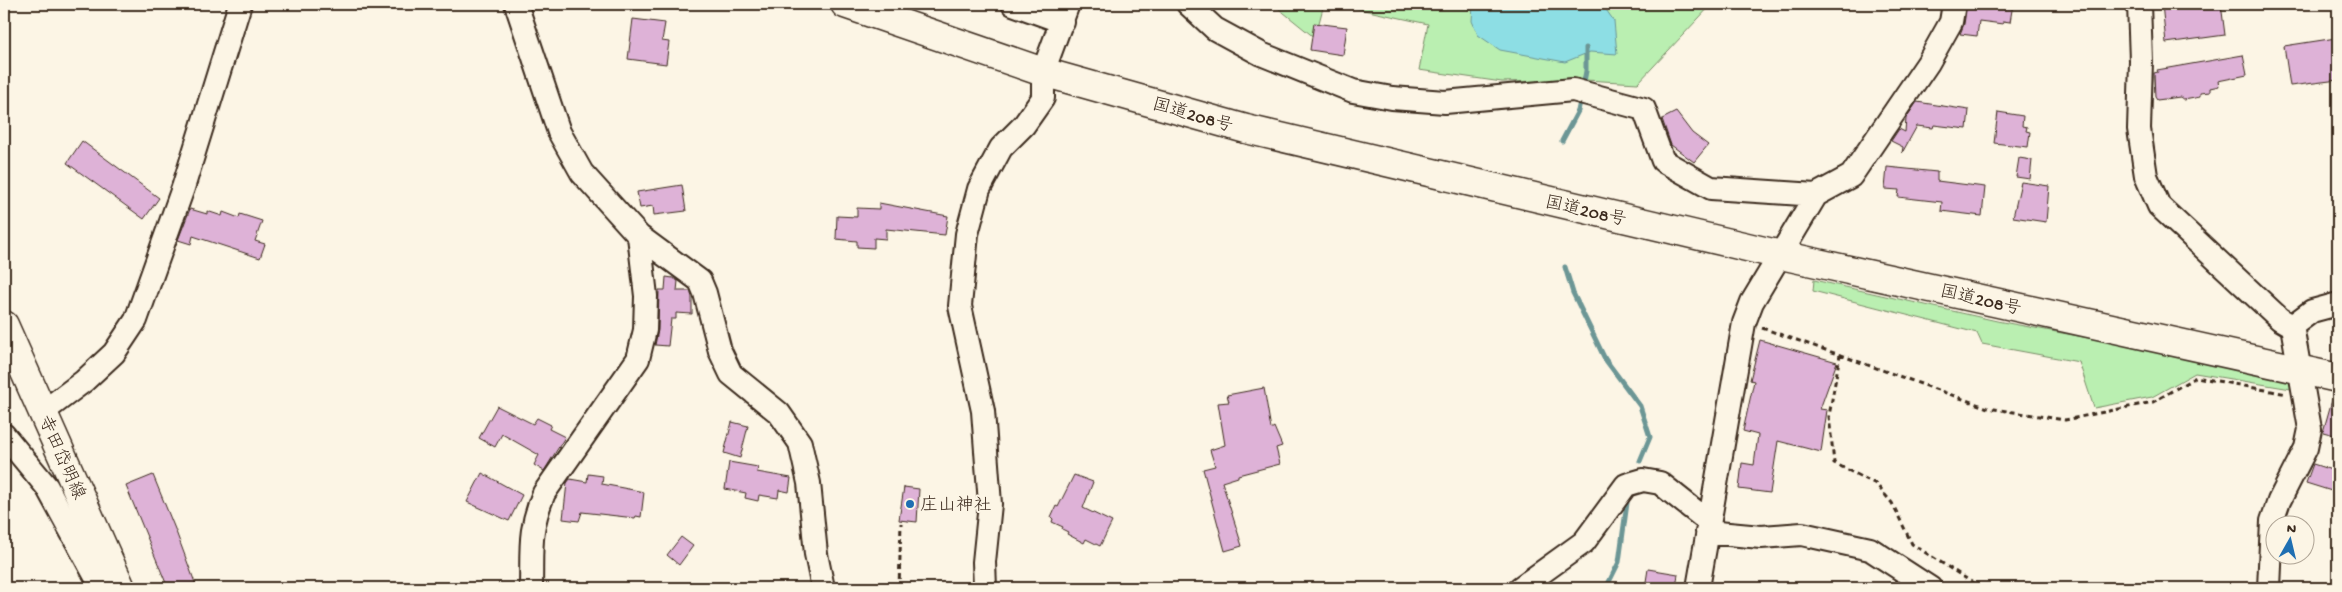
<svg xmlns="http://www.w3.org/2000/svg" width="2342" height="592" font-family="'Gochi Hand','Klee One',sans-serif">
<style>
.green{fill:#baefb1;stroke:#7a8c68}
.water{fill:#8ddee4;stroke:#6c9695}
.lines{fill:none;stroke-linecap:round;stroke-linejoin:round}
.stream{stroke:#6c9695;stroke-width:5}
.building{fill:#deb2d7;stroke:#3b2a1e}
.minor-casing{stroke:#3b2a1e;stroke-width:26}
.major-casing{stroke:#3b2a1e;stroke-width:31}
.highway-casing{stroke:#3b2a1e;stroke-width:31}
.path{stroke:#3b2a1e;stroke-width:3;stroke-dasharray:5 4;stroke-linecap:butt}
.minor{stroke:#fcf5e5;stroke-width:22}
.major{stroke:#fcf5e5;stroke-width:28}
.highway{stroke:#fcf5e5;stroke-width:28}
.poi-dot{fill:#1f6fb2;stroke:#fcf5e5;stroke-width:2}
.labels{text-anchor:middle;stroke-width:4;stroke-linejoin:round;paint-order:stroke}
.street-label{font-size:18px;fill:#3b2a1e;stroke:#fcf5e5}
.poi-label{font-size:18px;fill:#3b2a1e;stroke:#fcf5e5;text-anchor:start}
</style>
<rect width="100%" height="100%" fill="#fcf5e5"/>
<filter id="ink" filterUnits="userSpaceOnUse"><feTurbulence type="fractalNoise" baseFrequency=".02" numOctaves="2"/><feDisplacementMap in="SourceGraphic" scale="10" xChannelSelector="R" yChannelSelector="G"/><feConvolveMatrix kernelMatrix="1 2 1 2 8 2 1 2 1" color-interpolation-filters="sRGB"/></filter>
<g filter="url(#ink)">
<!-- green -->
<path class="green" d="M1273,4H1324L1315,38Z
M1336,4H1712L1638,83L1585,80L1502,82L1419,70L1428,24Z
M1814,280L1997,321L2294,376L2297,390L2195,373L2152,397L2094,408L2079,362L1982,344L1977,333L1813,291Z"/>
<!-- water -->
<path class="water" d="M1473,4H1602L1614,21L1617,54L1590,52L1565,62L1500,50L1478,35L1472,21Z"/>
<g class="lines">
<!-- stream -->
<path class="stream" d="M1583,87L1586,71V48
M1562,141L1578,111L1581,97
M1565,267L1573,293L1605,359L1640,406L1650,437L1640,461
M1606,588L1619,562L1627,503"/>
</g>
<!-- building -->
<path class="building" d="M1967,4H2013L2010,22L2003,21V24L1979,21L1977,36L1960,34L1964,24Z
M2162,4H2221L2225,35L2166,43Z
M633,19L665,23L662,41L669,42L666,64L628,59Z
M1314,23L1347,27L1343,55L1310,50Z
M2336,38L2338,80L2290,86L2284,46Z
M2243,55L2247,75L2218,81L2219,86L2210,88V92L2200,93V97L2184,100L2180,97L2157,100L2155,97L2154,73L2158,72L2157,70Z
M1917,102L1969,110L1967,129L1934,125L1933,128L1917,126L1902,153L1903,147L1891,141L1899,129L1905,132L1906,118Z
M1676,112L1692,133L1708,145L1694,162L1671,145L1662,119Z
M1998,112L2023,116L2022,126L2027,127L2026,131L2030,132L2028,147L1994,143Z
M82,141L159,198L144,219L67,163Z
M2019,158L2032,160L2030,179L2016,177Z
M1887,167L1937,172V181L1985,187L1982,216L1941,211L1942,202L1898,197L1899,190L1885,189Z
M2021,182L2049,186L2046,222L2013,217Z
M682,185L686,211L654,215L653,206L640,208L637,192Z
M879,203L948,216L945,235L886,229V239L874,238V248L857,247V241L836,239L837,216L857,217V208L879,209Z
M190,209L207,214V211L222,216L223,212L239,218L240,214L262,221L255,241L265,244L260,258L193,236L191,244L178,240Z
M666,277L673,278L678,281L677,291H690L692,297V314L676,313V319H671L668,346L655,345L658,330L659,290H665Z
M1760,340L1837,362L1820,409L1827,410L1821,452L1778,441L1770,493L1739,489L1742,463L1754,465L1758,435L1743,431L1754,381L1750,380Z
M1264,388L1271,429L1274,427L1282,446L1276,448L1280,464L1238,475V477L1222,482L1242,546L1225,551L1203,469L1215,466L1210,450L1225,445L1218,403L1229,402L1227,395Z
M2334,393H2338V436L2323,432Z
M497,406L533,424L537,418L551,425L549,429L565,437L544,471L534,465L539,455L502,434L495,447L479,438Z
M732,422L748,426L740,458L724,453Z
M729,462L758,467L757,472L791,478L789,492L779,490L778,498L759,495L758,501L745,498L746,493L725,489Z
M2313,464L2338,472V493L2306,483Z
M482,473L522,495L509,521L467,502Z
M588,474L603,476L602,484L644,492L641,517L636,516L635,518L582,512L579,521L563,519L567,483L570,479L587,482Z
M153,475L175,529L197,588H168L126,486Z
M1074,475L1093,482L1083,508L1112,522L1100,546L1086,539L1084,543L1067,534L1068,532L1062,529L1063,527L1052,522L1053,519L1051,517L1056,506L1058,507Z
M904,487L919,489L917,522L899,520Z
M681,537L693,546L679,565L667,555Z
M1648,569L1678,574L1676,588H1645Z"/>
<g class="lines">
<!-- minor casing -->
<g class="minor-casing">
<path id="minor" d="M516,4L559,132L582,173L639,236L700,281L705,293L720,351L731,374L779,413L800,443L809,483L816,554L823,588
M1013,4L1063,22
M1188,4L1215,29L1261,54L1353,91L1392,98L1445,102L1573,90L1644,109L1663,161L1711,188L1816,195
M2139,4L2141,61L2139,129L2146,176L2159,206L2280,319L2292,326
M2292,326L2312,311L2338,304
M43,412L84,381L114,353L136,320L183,188L240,4
M4,435L47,487L102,588
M1707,532L1761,537L1802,534L1870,549L1930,588
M531,588C532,549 528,531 544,493L638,359L645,330L646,296L639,236
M985,588L984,562L990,504L983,411L960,306L967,234L979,189L1001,148L1024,125L1043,98V72L1068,4
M1520,588L1584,542L1626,485L1643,480L1660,483L1709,522
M1698,588L1744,323L1752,302L1816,195L1851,176L1928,63L1951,22L1954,4
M2269,588L2272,521L2279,501L2306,448L2310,429L2292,326"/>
</g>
<!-- major casing -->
<g class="major-casing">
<path id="major" d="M4,325L121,588"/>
</g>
<!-- highway casing -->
<g class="highway-casing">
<path id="highway" d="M845,4L1043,72L1246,129L1781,255L2338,378"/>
</g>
<!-- path -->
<path class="path" d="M1762,328L1840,355L1829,416L1834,463L1876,484L1892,503L1912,544L1981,588
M1840,355L1988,408L2065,420L2153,402L2196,377L2287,394
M899,588L901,523"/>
<!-- minor -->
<use href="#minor" class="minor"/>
<!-- major -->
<use href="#major" class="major"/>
<!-- highway -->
<use href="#highway" class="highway"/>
</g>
</g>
<!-- markers -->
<circle class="poi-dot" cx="910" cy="504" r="5"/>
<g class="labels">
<!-- street labels -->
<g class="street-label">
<text transform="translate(1193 114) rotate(16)" y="6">国道208号</text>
<text transform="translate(1586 210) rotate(13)" y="6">国道208号</text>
<text transform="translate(1981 299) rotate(13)" y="6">国道208号</text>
<text transform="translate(63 457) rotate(66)" y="6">寺田岱明線</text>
</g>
<!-- poi labels -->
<g class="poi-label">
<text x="920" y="510">庄山神社</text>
</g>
</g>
<!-- margin -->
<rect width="2342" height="592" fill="none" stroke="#fcf5e5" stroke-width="20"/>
<rect x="10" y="10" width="2322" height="572" fill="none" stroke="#3b2a1e" stroke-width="2" filter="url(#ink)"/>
<!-- north arrow -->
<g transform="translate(2290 540) rotate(8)"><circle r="24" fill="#fcf5e5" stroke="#afa495"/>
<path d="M0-4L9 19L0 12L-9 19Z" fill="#1f6fb2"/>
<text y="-8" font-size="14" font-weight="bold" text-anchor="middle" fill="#3b2a1e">N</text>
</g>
</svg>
